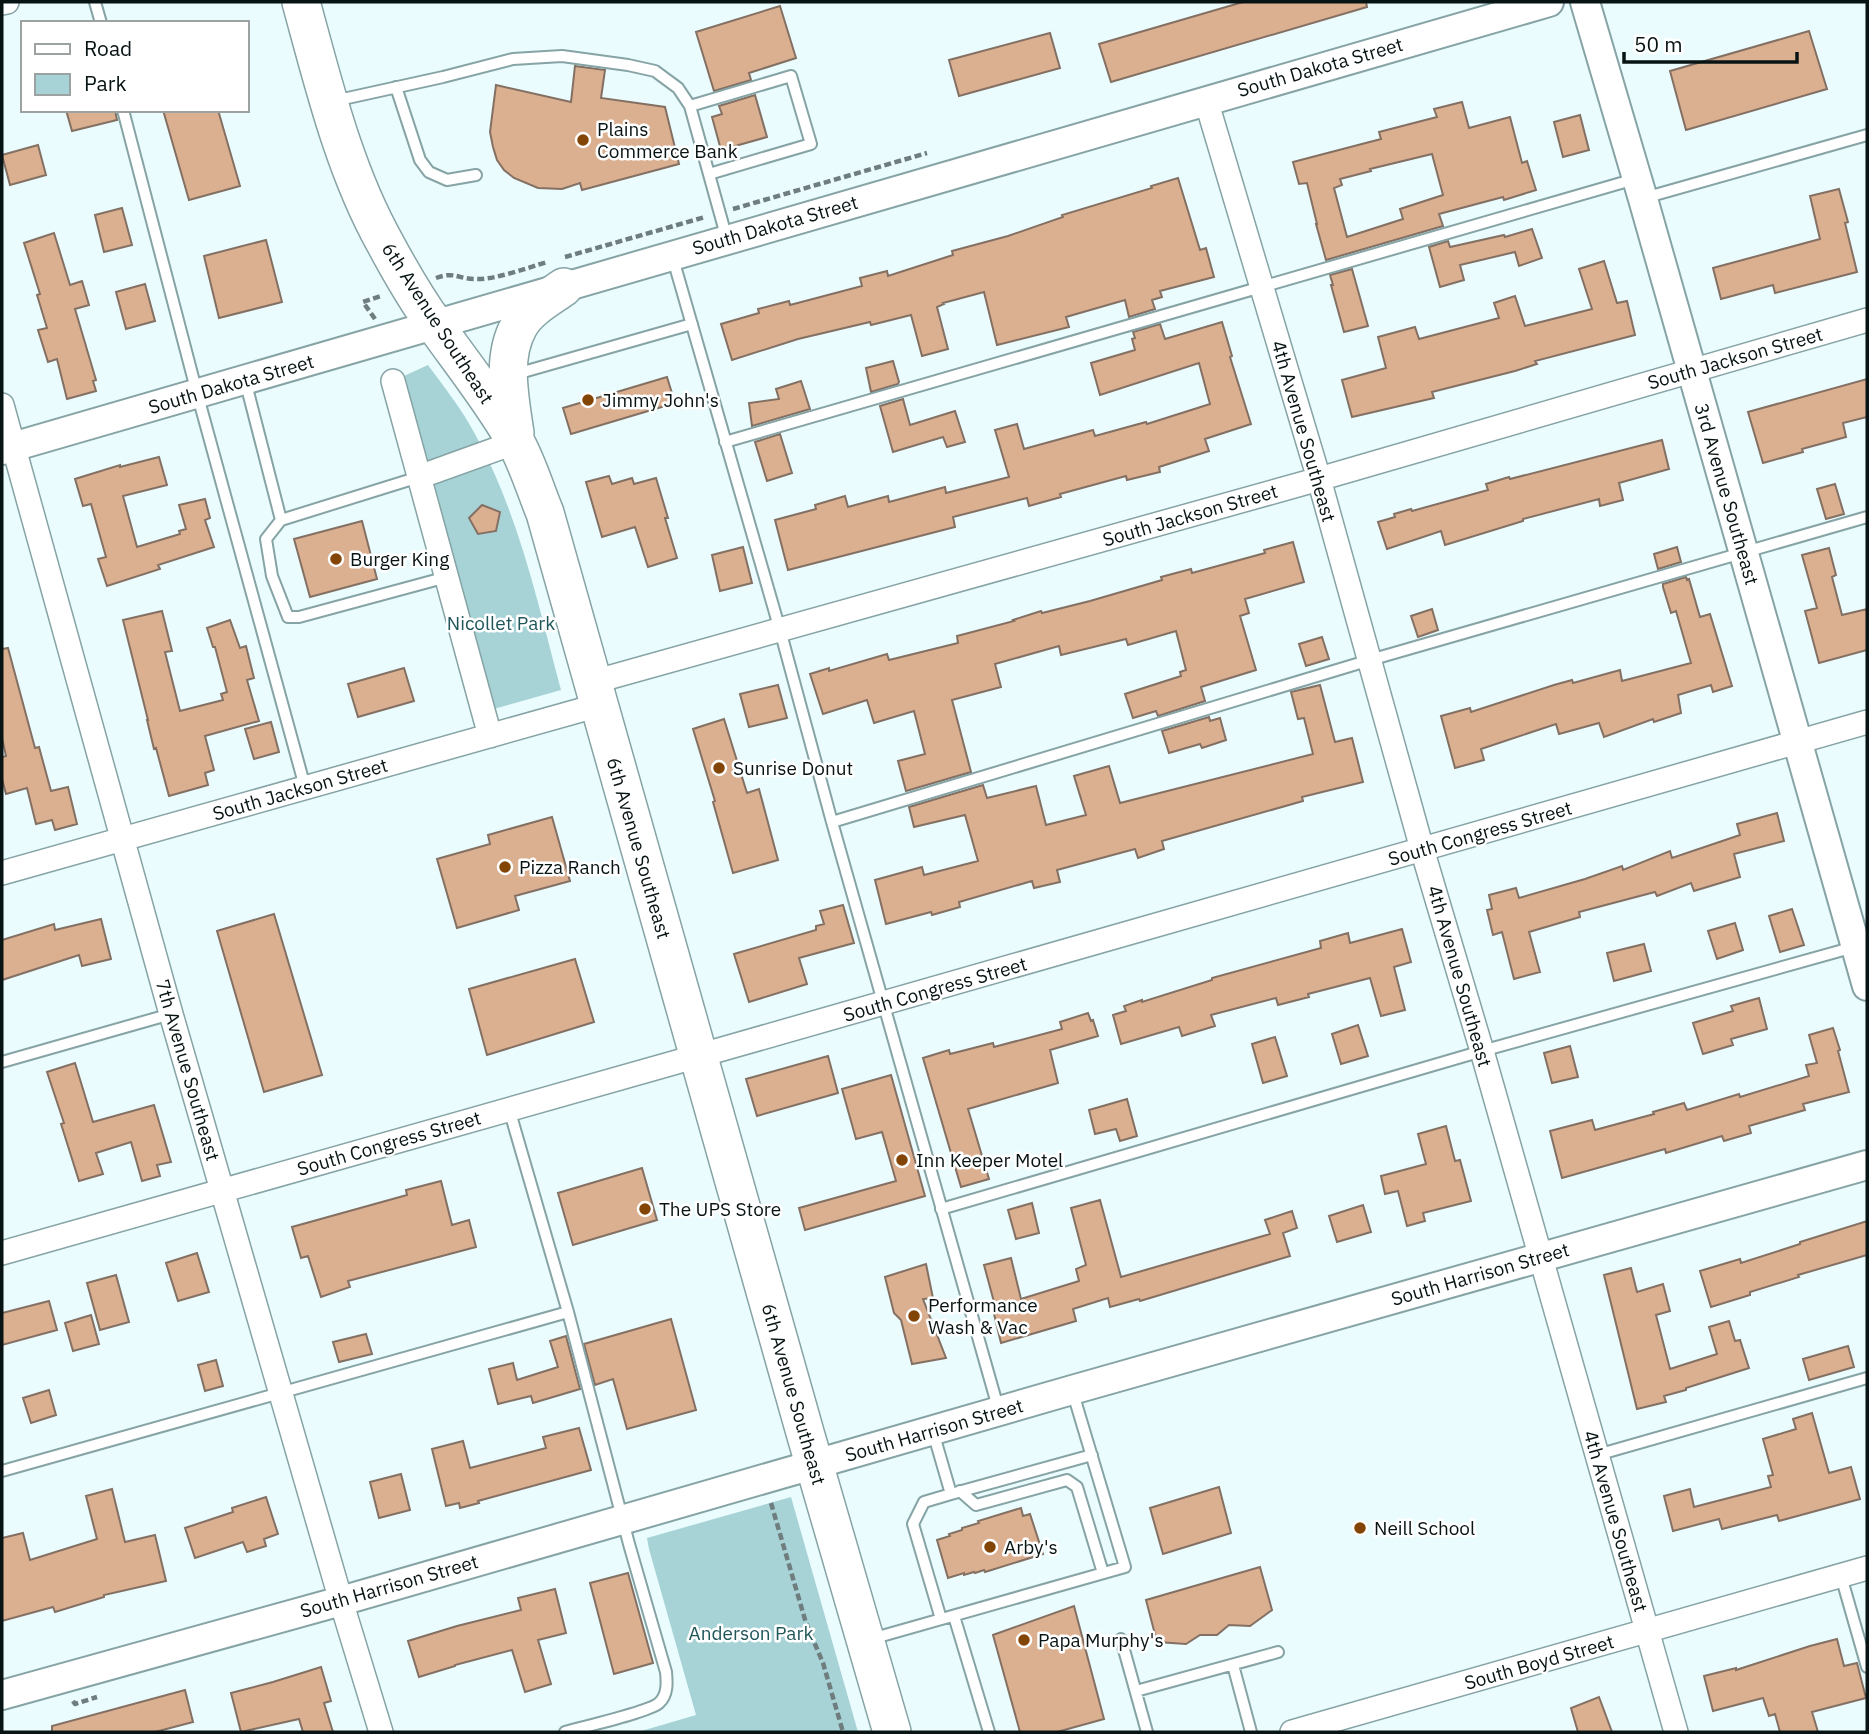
<svg xmlns="http://www.w3.org/2000/svg" width="1869" height="1734" font-family="'IBM Plex Sans',sans-serif">
<style>
.green{fill:#a7d3d6}
.building{fill:#dbb091;stroke:#847063;stroke-width:2;fill-rule:evenodd}
.lines{fill:none;stroke-linecap:round;stroke-linejoin:round}
.service-casing{stroke:#86a3a5;stroke-width:14}
.minor-casing{stroke:#86a3a5;stroke-width:26}
.tertiary-casing{stroke:#86a3a5;stroke-width:32}
.trunk-casing{stroke:#86a3a5;stroke-width:40}
.path{stroke:#6f7d7e;stroke-width:4.5;stroke-dasharray:7 3.5;stroke-linecap:butt}
.service{stroke:#fff;stroke-width:10}
.minor{stroke:#fff;stroke-width:23}
.tertiary{stroke:#fff;stroke-width:28}
.trunk{stroke:#fff;stroke-width:37}
.poi-dot{fill:#834505;stroke:#fff;stroke-width:2.5}
.labels{text-anchor:middle;stroke-width:5;stroke-linejoin:round;paint-order:stroke}
.street-label{font-size:19px;fill:#081313;stroke:#fff}
.poi-label{font-size:19px;fill:#081313;stroke:#fff;text-anchor:start}
.park-label{font-size:19px;fill:#1f565a;stroke:#fff}
</style>
<rect width="100%" height="100%" fill="#eafcfe"/>
<!-- green -->
<path class="green" d="M428,365C445,388 463,411 476,436C519,515 538,604 561,690L483,712L393,381Z
M791,1497L858,1732H638L696,1715L649,1549L647,1538Z"/>
<!-- building -->
<path class="building" d="M1243,2H1366L1367,7L1111,82L1099,44Z
M780,6L796,58L749,73L751,80L714,91L696,32Z
M1809,31L1827,89L1686,130L1670,71Z
M1050,33L1060,68L959,96L949,60Z
M575,66L605,70L601,98L665,107L679,164L582,190L580,183L562,189L538,188L514,178L504,170L497,160L493,147L490,132L496,85L571,102Z
M755,95L767,137L721,150L712,117L722,114L719,106Z
M1462,102L1469,128L1510,117L1522,163L1527,161L1536,190L1504,200L1503,197L1439,214L1443,226L1326,260L1316,224H1317L1307,183L1299,184L1293,162L1381,139L1379,132L1437,117L1434,109ZM1432,154L1443,195L1400,209L1403,219L1347,237L1334,188L1342,185L1340,179L1371,171L1370,169Z
M66,110H115L117,120L72,131Z
M163,110H218L240,186L189,200Z
M1580,115L1589,150L1563,157L1554,122Z
M38,145L46,175L10,185L2,155Z
M1178,178L1200,250L1206,248L1214,277L1160,291L1162,297L1152,300L1155,309L1129,317L1125,300L1066,317L1069,327L997,345L984,292L943,303L944,304L937,307L948,349L922,356L911,315L871,325L870,322L798,339L732,360L721,324L759,313L758,309L789,301L790,305L862,286L860,278L887,271L888,276L953,255L952,251L1008,236L1063,217L1062,215L1152,188L1151,186Z
M1839,189L1848,222L1845,223L1857,272L1775,293L1773,285L1721,299L1713,268L1820,239L1810,196Z
M122,208L132,245L104,252L95,215Z
M1532,229L1542,258L1519,266L1515,252L1460,265L1464,280L1440,287L1429,247L1448,241L1450,247L1504,235L1505,237Z
M54,233L70,285L82,281L89,305L75,309L96,380L93,381L96,391L67,399L57,359L48,362L38,330L47,328L37,295L40,294L24,243Z
M266,240L282,302L219,318L204,256Z
M1604,261L1617,303L1627,301L1635,335L1535,361L1537,364L1515,371L1432,392L1434,398L1352,417L1342,380L1386,368L1378,337L1415,327L1419,339L1499,318L1494,303L1515,296L1525,326L1592,309L1579,269Z
M1352,269L1368,326L1344,332L1331,285H1333L1330,275Z
M145,284L155,321L126,329L116,292Z
M1222,322L1232,356L1230,357L1251,424L1205,439L1209,451L1159,467L1160,472L1127,480L1126,476L1060,494L1061,497L1029,506L1027,498L953,517L955,527L788,570L775,520L816,509L815,505L845,496L848,507L888,496L889,502L945,487L946,493L1009,477L995,430L1017,424L1024,449L1093,430L1095,436L1146,422L1147,424L1210,404L1199,363L1100,395L1091,363L1135,350L1132,339L1135,338L1133,332L1160,324L1165,339Z
M893,361L899,382L898,384L871,392L866,368Z
M667,377L675,403L571,434L563,408Z
M1867,379V417L1843,423L1846,437L1802,449L1803,452L1763,463L1748,412Z
M801,381L810,409L752,426L749,403L779,399L776,389Z
M903,399L910,425L955,411L965,442L947,447L943,437L893,452L880,406Z
M780,434L792,473L767,481L755,442Z
M1662,440L1669,469L1619,483L1623,500L1600,506L1599,499L1523,519V521L1445,545L1441,531L1387,549L1378,522L1395,517L1394,514L1411,509L1412,511L1488,490L1486,484L1509,477L1510,479Z
M159,457L167,485L123,496L137,547L180,534L179,531L186,529L179,505L205,499L210,518L205,520L214,547L158,565L160,569L107,586L98,559L106,557L91,504L83,506L75,479L120,465V467Z
M609,476L612,484L632,478L634,484L656,478L668,518H665L677,558L648,567L635,527L602,537L586,482Z
M1835,484L1844,514L1826,519L1817,489Z
M482,505L500,512L496,531L478,534L469,518Z
M362,521L377,579L310,597L294,539Z
M1293,542L1304,582L1245,599L1249,613L1240,616L1256,670L1201,687L1205,701L1158,716L1156,711L1133,718L1125,694L1181,676L1180,672L1186,670L1176,631L1128,645L1126,639L1061,655L1059,646L995,664L1001,687L952,700L971,772L906,791L898,761L925,754L914,711L874,723L867,700L823,714L810,674L829,668V671L887,654L889,660L958,643L957,636L1014,621L1013,620L1041,611L1042,613L1090,601L1162,580L1161,577L1191,569L1192,573L1265,553L1264,550Z
M743,547L752,583L720,591L712,555Z
M1677,547L1681,562L1658,569L1654,554Z
M1829,548L1836,575L1832,577L1842,615L1867,609V650L1819,663L1805,611L1817,608L1802,555Z
M1686,577L1687,580L1689,579L1700,617L1710,614L1732,686L1713,692L1711,685L1678,695L1681,713L1654,722L1653,719L1604,737L1599,723L1559,734L1556,724L1481,749L1484,760L1455,768L1441,716L1470,708L1471,712L1554,685L1572,680L1573,683L1620,670L1622,681L1691,663L1676,611L1671,613L1663,587V584Z
M1432,609L1438,630L1418,637L1411,616Z
M162,611L172,651L165,652L180,711L223,700L221,694L227,692L215,647H213L207,628L230,620L240,648L246,646L254,678L247,680L259,721L205,736L214,770L205,773L208,785L169,796L156,748L154,749L147,720H148L123,620Z
M1322,637L1329,659L1306,666L1299,644Z
M8,648L35,748L39,747L51,791L68,787L77,824L55,830L52,820L36,824L27,788L6,794L2,779V757L6,756L2,738V649Z
M404,668L414,701L358,717L348,684Z
M778,685L787,718L749,727L740,694Z
M1320,685L1335,742L1352,738L1363,782L1302,797L1303,801L1162,841L1164,849L1138,858L1135,849L1057,870L1060,882L1034,888L1032,881L959,902L960,907L932,915L931,912L886,924L875,880L922,867L924,875L978,861L965,815L914,827L909,807L983,785L987,798L1036,786L1046,825L1086,815L1074,776L1109,766L1120,803L1313,754L1304,718L1298,719L1291,692Z
M1209,717L1210,721L1220,718L1226,740L1202,748L1200,744L1169,753L1162,731Z
M724,719L747,793L759,789L778,860L733,873L713,802L715,801L693,729Z
M271,722L279,752L254,759L245,729Z
M1777,813L1784,841L1734,854L1740,877L1694,891L1691,883L1657,896L1655,892L1579,912L1580,917L1529,932L1540,972L1514,979L1502,932L1493,935L1487,910L1492,909L1489,895L1516,888L1519,898L1585,879L1622,866L1623,870L1670,851L1672,858L1740,835L1737,824Z
M552,817L570,881L515,896L519,910L457,928L437,859L490,844L488,835Z
M843,905L854,943L799,958L807,984L749,1002L734,954L816,930V926L824,924L820,911Z
M1792,909L1804,945L1780,952L1769,916Z
M274,914L322,1075L264,1092L217,931Z
M101,919L111,959L82,966L79,955L2,980V940L54,924L55,930Z
M1735,923L1743,950L1717,959L1708,931Z
M1402,929L1411,962L1394,967L1405,1010L1381,1016L1370,978L1308,994L1309,997L1278,1005L1276,998L1211,1015L1215,1026L1182,1036L1179,1027L1121,1044L1113,1015L1126,1011L1124,1006L1142,1000V1002L1212,980V978L1321,948L1320,941L1348,933L1350,943Z
M1644,944L1651,971L1614,981L1607,953Z
M575,959L594,1022L487,1055L469,989Z
M1759,998L1767,1029L1731,1039L1733,1045L1703,1054L1693,1023L1733,1011L1731,1006Z
M1088,1013L1091,1021L1093,1020L1098,1036L1050,1050L1058,1083L968,1109L989,1179L961,1187L923,1058L949,1050L950,1054L993,1043L994,1047L1062,1029L1060,1022Z
M1358,1025L1368,1056L1341,1064L1332,1034Z
M1833,1028L1840,1050L1838,1051L1849,1092L1803,1104L1805,1110L1749,1126L1751,1133L1724,1141L1722,1136L1666,1153L1665,1149L1562,1178L1550,1131L1592,1120L1595,1130L1654,1114L1653,1112L1684,1103L1687,1110L1739,1094L1740,1097L1809,1076L1806,1065L1817,1063L1809,1035Z
M1275,1037L1287,1076L1263,1083L1252,1044Z
M1570,1046L1578,1077L1552,1083L1544,1053Z
M828,1056L838,1093L757,1116L746,1079Z
M75,1063L93,1122L154,1105L171,1162L157,1165L160,1176L142,1181L131,1142L96,1153L103,1174L79,1181L61,1124L64,1123L47,1072Z
M891,1075L925,1196L805,1230L799,1208L896,1181L882,1132L856,1139L842,1089Z
M1127,1099L1137,1136L1120,1141L1116,1129L1095,1134L1089,1110Z
M1446,1126L1455,1161L1460,1160L1471,1201L1423,1213L1425,1221L1407,1226L1398,1191L1385,1194L1381,1176L1426,1164L1418,1134Z
M642,1168L657,1220L573,1245L558,1193Z
M441,1181L452,1225L469,1220L476,1247L348,1281L350,1287L321,1297L308,1256L301,1258L292,1227L407,1195L406,1190Z
M1100,1200L1121,1277L1270,1234L1265,1220L1292,1211L1297,1228L1283,1233L1290,1256L1140,1301L1139,1299L1110,1307L1108,1298L1073,1309L1076,1321L1001,1343L994,1314L997,1313L984,1265L1011,1258L1021,1299L1079,1281L1076,1269L1086,1265L1071,1208Z
M1032,1203L1039,1233L1016,1239L1008,1210Z
M1363,1205L1371,1232L1337,1242L1329,1216Z
M1867,1221V1255L1798,1275L1799,1277L1750,1292V1295L1711,1307L1700,1271L1740,1259L1741,1263L1800,1244V1242Z
M197,1253L209,1292L178,1301L166,1263Z
M926,1264L933,1298L923,1299L946,1358L912,1364L901,1320L894,1313L885,1277Z
M1631,1268L1637,1292L1663,1284L1670,1311L1656,1315L1670,1369L1717,1354L1709,1327L1729,1321L1735,1341L1740,1340L1749,1368L1686,1388V1390L1664,1396L1666,1402L1637,1409L1604,1275Z
M116,1275L129,1322L100,1330L87,1283Z
M49,1301L57,1330L2,1345V1313Z
M91,1315L99,1344L73,1351L65,1323Z
M671,1319L696,1410L627,1429L613,1379L595,1385L584,1344Z
M366,1334L372,1354L339,1362L333,1342Z
M566,1336L580,1389L533,1403L531,1396L498,1404L489,1369L513,1363L517,1380L558,1367L550,1341Z
M1848,1346L1854,1367L1809,1380L1803,1359Z
M216,1360L223,1386L205,1391L198,1365Z
M49,1390L56,1415L31,1423L23,1398Z
M1812,1413L1829,1473L1851,1467L1860,1499L1779,1521L1777,1515L1722,1529L1719,1519L1673,1531L1664,1496L1690,1489L1694,1507L1771,1487L1768,1476L1773,1475L1763,1439L1796,1429L1793,1419Z
M579,1428L591,1470L478,1501L479,1503L460,1508L459,1503L446,1506L432,1449L463,1441L470,1468L546,1448L543,1437Z
M401,1474L410,1510L379,1518L370,1482Z
M1219,1487L1231,1533L1163,1554L1150,1508Z
M112,1489L125,1542L155,1535L166,1581L104,1595V1597L55,1612L53,1607L2,1621V1538L23,1533L30,1560L97,1539L86,1496Z
M266,1497L278,1534L264,1539L266,1546L247,1552L243,1542L195,1558L185,1528L233,1512L232,1508Z
M1021,1508L1023,1516L1030,1514L1043,1554L985,1572L984,1570L975,1573L974,1572L964,1575V1573L948,1578L937,1540L950,1536L949,1534L962,1530V1528L979,1523L978,1521Z
M1260,1567L1272,1610L1250,1626L1229,1625L1217,1635H1200L1186,1644L1157,1642L1146,1600Z
M628,1573L653,1663L614,1674L590,1583Z
M555,1589L566,1633L538,1640L551,1684L525,1692L512,1650L455,1665V1666L419,1677L408,1641L457,1626L521,1610L518,1598Z
M1074,1606L1104,1719L1057,1732H1020L993,1635Z
M1837,1639L1844,1666L1857,1663L1866,1698L1812,1712L1818,1732H1780L1775,1714L1769,1716L1763,1698L1713,1711L1704,1676L1736,1668V1670L1810,1646Z
M321,1667L331,1701L324,1703L333,1732H303L299,1719L241,1732L231,1693L273,1682Z
M185,1690L193,1722L155,1732H52V1726Z
M1599,1697L1612,1732H1578L1571,1708Z"/>
<g class="lines">
<!-- service casing -->
<g class="service-casing">
<path id="service" d="M95,2L101,23
M396,87L420,160L429,172L447,180L476,175
M334,101L443,77L513,59L562,56L628,65L655,71L678,88L690,106L727,239
M690,106L791,76L811,144L709,174
M123,110L197,393L305,787
M1644,198L1867,135
M673,259L780,630L832,822L999,1411
M516,374L692,324
M245,380L281,520L419,477
M725,442L1635,179
M281,520L266,539L272,576L288,617H299L447,577
M832,822L1370,660L1867,517
M2,1062L171,1014
M509,1109L568,1312L629,1544L666,1672C667,1682 668,1695 659,1703C649,1712 582,1727 565,1732
M941,1209L1482,1051L1854,947
M933,1432L951,1494L1092,1455
M1597,1455L1867,1378
M2,1471L568,1312
M960,1491L976,1505L1067,1480L1077,1487L1103,1573
M1841,1576L1867,1667
M954,1616L989,1732
M941,1619L913,1524L924,1502L951,1494
M871,1639L1125,1567L1072,1390
M1121,1639L1147,1732
M1233,1665L1251,1732
M1136,1691L1278,1652"/>
</g>
<!-- minor casing -->
<g class="minor-casing">
<path id="minor" d="M2,3L7,2
M1206,100L1319,479L1422,849L1482,1051L1676,1732
M393,381L490,736
M2,405L171,1014L341,1601L381,1732
M419,477L516,442
M593,682L1319,479L1867,320
M2,873L599,705
M2,1253L698,1056L1867,722
M1292,1732L1867,1568"/>
</g>
<!-- tertiary casing -->
<g class="tertiary-casing">
<path id="tertiary" d="M1585,2L1643,199L1867,986
M2,450L1549,2
M2,1695L341,1601L1072,1390L1867,1165"/>
</g>
<!-- trunk casing -->
<g class="trunk-casing">
<path id="trunk" d="M301,2C323,82 344,170 385,243C400,271 416,299 435,325C462,363 491,399 514,439C527,461 535,489 545,513L806,1436L892,1732
M515,433C510,399 501,357 519,326C528,309 549,298 564,287"/>
</g>
<!-- path -->
<path class="path" d="M733,209L927,153
M565,257L705,217
M436,278C455,271 458,279 475,279C495,280 527,268 547,262
M375,319L363,302L381,296
M771,1503L806,1623L823,1663L843,1732
M73,1701L75,1704L97,1697"/>
<!-- service -->
<use href="#service" class="service"/>
<!-- minor -->
<use href="#minor" class="minor"/>
<!-- tertiary -->
<use href="#tertiary" class="tertiary"/>
<!-- trunk -->
<use href="#trunk" class="trunk"/>
</g>
<!-- markers -->
<g class="poi-dot">
<circle cx="583" cy="140" r="7"/>
<circle cx="588" cy="400" r="7"/>
<circle cx="336" cy="559" r="7"/>
<circle cx="719" cy="768" r="7"/>
<circle cx="505" cy="867" r="7"/>
<circle cx="902" cy="1160" r="7"/>
<circle cx="645" cy="1209" r="7"/>
<circle cx="914" cy="1316" r="7"/>
<circle cx="1360" cy="1528" r="7"/>
<circle cx="990" cy="1547" r="7"/>
<circle cx="1024" cy="1640" r="7"/>
</g>
<g class="labels">
<!-- street labels -->
<g class="street-label">
<text transform="translate(1320 67) rotate(-16)" y="7">South Dakota Street</text>
<text transform="translate(775 225) rotate(-16)" y="7">South Dakota Street</text>
<text transform="translate(438 323) rotate(57)" y="7">6th Avenue Southeast</text>
<text transform="translate(1735 358) rotate(-16)" y="7">South Jackson Street</text>
<text transform="translate(231 384) rotate(-16)" y="7">South Dakota Street</text>
<text transform="translate(1304 431) rotate(74)" y="7">4th Avenue Southeast</text>
<text transform="translate(1727 494) rotate(74)" y="7">3rd Avenue Southeast</text>
<text transform="translate(1190 515) rotate(-16)" y="7">South Jackson Street</text>
<text transform="translate(300 789) rotate(-16)" y="7">South Jackson Street</text>
<text transform="translate(1480 833) rotate(-16)" y="7">South Congress Street</text>
<text transform="translate(639 848) rotate(74)" y="7">6th Avenue Southeast</text>
<text transform="translate(1460 976) rotate(74)" y="7">4th Avenue Southeast</text>
<text transform="translate(935 989) rotate(-16)" y="7">South Congress Street</text>
<text transform="translate(188 1070) rotate(74)" y="7">7th Avenue Southeast</text>
<text transform="translate(389 1143) rotate(-16)" y="7">South Congress Street</text>
<text transform="translate(1480 1274) rotate(-16)" y="7">South Harrison Street</text>
<text transform="translate(794 1394) rotate(74)" y="7">6th Avenue Southeast</text>
<text transform="translate(934 1430) rotate(-16)" y="7">South Harrison Street</text>
<text transform="translate(1616 1521) rotate(74)" y="7">4th Avenue Southeast</text>
<text transform="translate(389 1586) rotate(-16)" y="7">South Harrison Street</text>
<text transform="translate(1539 1662) rotate(-16)" y="7">South Boyd Street</text>
</g>
<!-- poi labels -->
<g class="poi-label">
<text x="597" y="136">Plains<tspan x="597" dy="22">Commerce Bank</tspan></text>
<text x="602" y="407">Jimmy John's</text>
<text x="350" y="566">Burger King</text>
<text x="733" y="775">Sunrise Donut</text>
<text x="519" y="874">Pizza Ranch</text>
<text x="916" y="1167">Inn Keeper Motel</text>
<text x="659" y="1216">The UPS Store</text>
<text x="928" y="1312">Performance<tspan x="928" dy="22">Wash &amp; Vac</tspan></text>
<text x="1374" y="1535">Neill School</text>
<text x="1004" y="1554">Arby's</text>
<text x="1038" y="1647">Papa Murphy's</text>
</g>
<!-- park labels -->
<g class="park-label">
<text x="501" y="630">Nicollet Park</text>
<text x="751" y="1640">Anderson Park</text>
</g>
</g>
<!-- border -->
<rect width="1869" height="1734" fill="none" stroke="#081313" stroke-width="7"/>
<!-- legend -->
<rect x="21" y="21" width="228" height="91" fill="#ffffff" stroke="#9ca1a1" stroke-width="2"/>
<rect x="35" y="44" width="35" height="10" fill="#ffffff" stroke="#9ca1a1" stroke-width="2"/>
<text x="84" y="56" font-size="21" fill="#081313">Road</text>
<rect x="35" y="74" width="35" height="21" fill="#a7d3d6" stroke="#9ca1a1" stroke-width="2"/>
<text x="84" y="91" font-size="21" fill="#081313">Park</text>
<!-- scale -->
<path d="M1624 52v10h173v-10" fill="none" stroke="#081313" stroke-width="3.5"/>
<text x="1634" y="52" font-size="21" fill="#081313" stroke="#ffffff" stroke-width="5" paint-order="stroke">50 m</text>
</svg>
